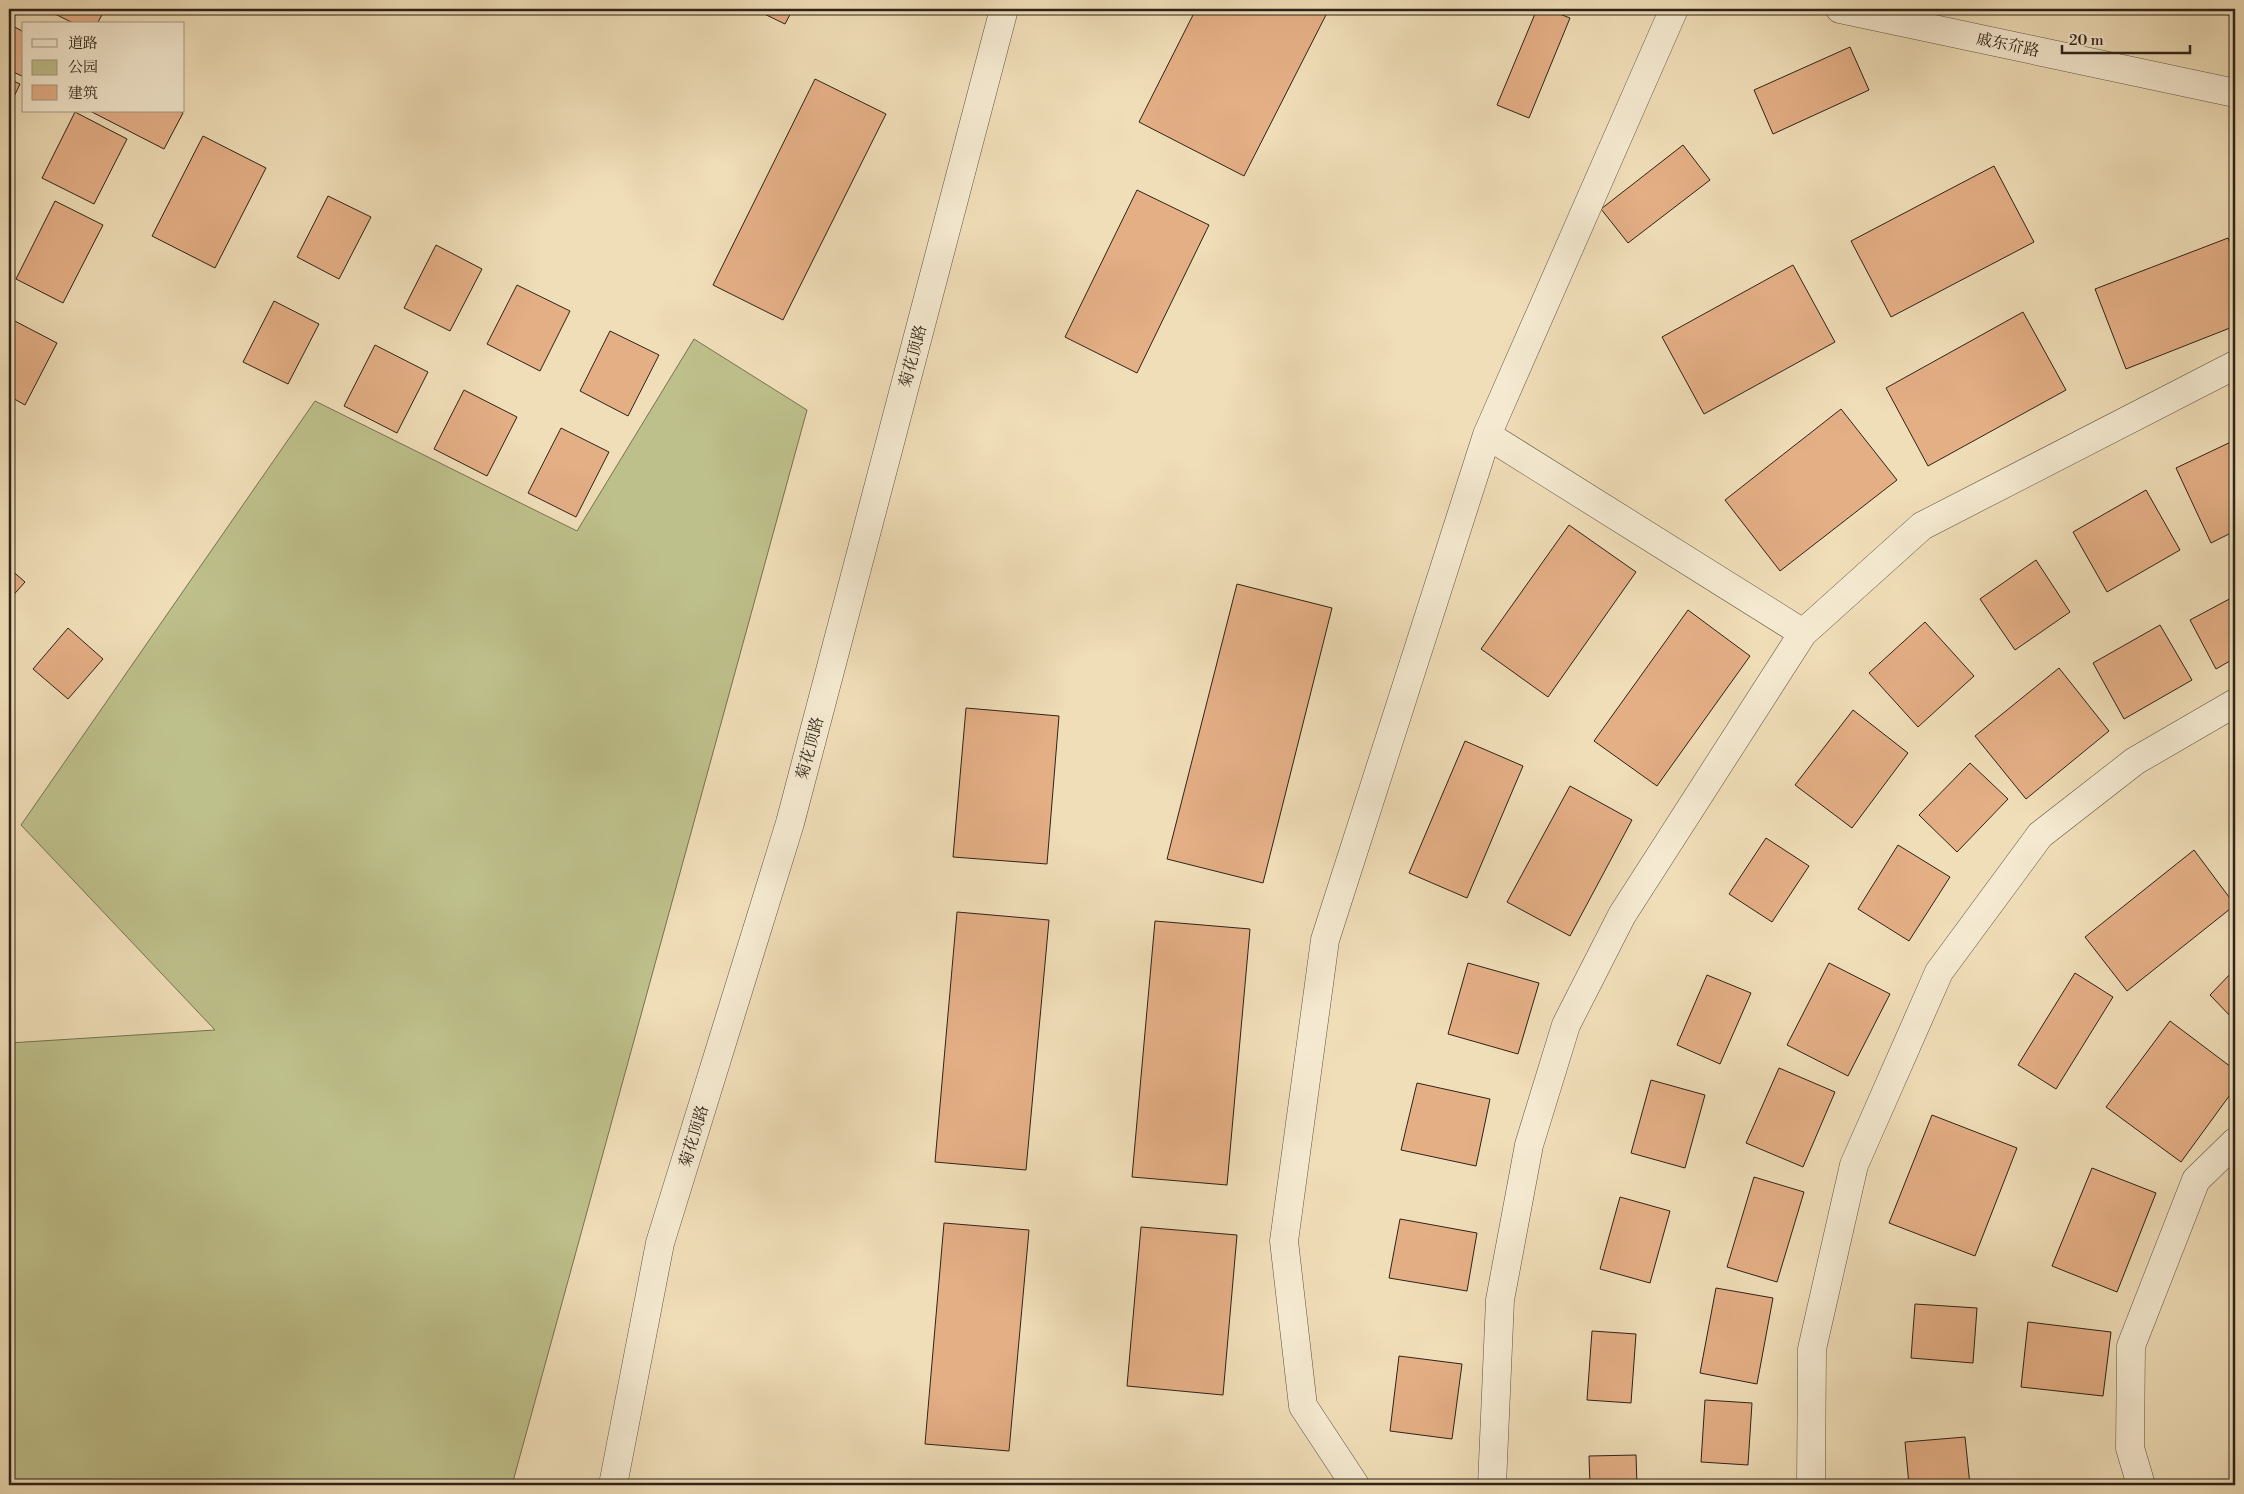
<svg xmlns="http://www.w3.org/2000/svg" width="2244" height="1494" font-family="'Libre Bodoni','Noto Serif SC',serif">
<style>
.green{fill:#bec08b;stroke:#767252}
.building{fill:#e5af86;stroke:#2d2319}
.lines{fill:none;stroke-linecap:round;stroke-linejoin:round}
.minor-casing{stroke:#5e5241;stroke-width:29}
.minor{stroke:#f5ead1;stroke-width:28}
.labels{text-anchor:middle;stroke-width:4.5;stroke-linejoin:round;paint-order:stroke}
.street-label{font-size:16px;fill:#2d2319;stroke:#f5ead1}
</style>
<rect width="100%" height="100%" fill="#f0deb8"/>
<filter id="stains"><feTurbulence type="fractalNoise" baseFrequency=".004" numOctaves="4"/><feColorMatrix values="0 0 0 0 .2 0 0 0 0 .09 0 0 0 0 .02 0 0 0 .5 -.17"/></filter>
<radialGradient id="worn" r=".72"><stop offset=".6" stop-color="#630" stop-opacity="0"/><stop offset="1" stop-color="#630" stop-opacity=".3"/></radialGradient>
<!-- green -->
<path class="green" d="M694,339L807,410L512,1485H9V1043L215,1030L21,825L315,401L577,531Z"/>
<!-- building -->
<path class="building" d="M45,9H105L97,24H75Z
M754,9H793L785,24Z
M1196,9H1329L1244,176L1139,122Z
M1537,9H1547L1570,18L1529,118L1497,105Z
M2225,9H2235V16L2224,14Z
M9,24L24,32V77L9,70Z
M1850,47L1869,90L1773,134L1754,90Z
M9,79L20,84L9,107Z
M815,79L886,114L783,320L713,285Z
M90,111H180L183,113L164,149Z
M75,112L127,139L94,204L42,178Z
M203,136L266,168L215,268L152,236Z
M1683,145L1710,180L1628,243L1601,209Z
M1994,166L2034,242L1891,317L1851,241Z
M1137,190L1209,225L1137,373L1065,337Z
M328,196L371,217L339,279L297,257Z
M55,201L103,225L63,303L16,279Z
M2228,238L2235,257V326L2126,369L2095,289Z
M436,245L482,269L450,331L404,308Z
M1793,265L1835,342L1704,414L1662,337Z
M517,285L570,311L540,371L487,344Z
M274,301L319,324L288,384L243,362Z
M2023,312L2066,390L1928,466L1886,388Z
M9,318L57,343L25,405L9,396Z
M610,331L659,355L628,416L580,391Z
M375,345L428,372L397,433L344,406Z
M464,390L517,417L487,476L434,449Z
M1841,409L1897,480L1780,571L1725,500Z
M561,428L609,452L576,517L528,493Z
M2235,440V531L2211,543L2176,468Z
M2146,490L2180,550L2107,592L2073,532Z
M1569,525L1636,572L1548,697L1481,649Z
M2036,560L2070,612L2015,650L1980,599Z
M9,568L25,582L9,600Z
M1237,584L1332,608L1263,883L1167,859Z
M2235,596V658L2216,669L2190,620Z
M1688,610L1750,656L1657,786L1594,741Z
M1925,622L1974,676L1918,727L1869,673Z
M2160,625L2192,680L2124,719L2093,663Z
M68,628L103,659L68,699L33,669Z
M2059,668L2109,731L2026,799L1975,736Z
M966,708L1059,716L1047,864L953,857Z
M1853,710L1908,753L1852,828L1795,785Z
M1465,741L1523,766L1467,898L1409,873Z
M1970,763L2008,799L1957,852L1919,815Z
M1570,786L1632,820L1570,936L1507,902Z
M1766,838L1809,866L1772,922L1729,894Z
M1898,845L1950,877L1909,941L1858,909Z
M2194,850L2235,905L2127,991L2085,937Z
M957,912L1049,920L1026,1170L935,1162Z
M1155,921L1250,929L1227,1185L1132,1177Z
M1468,963L1539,983L1518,1054L1448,1034Z
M1829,963L1890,994L1848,1076L1787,1045Z
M2235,969V1021L2210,995Z
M2075,973L2113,997L2056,1089L2018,1065Z
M1707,975L1751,993L1720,1064L1677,1045Z
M2170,1021L2235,1070V1088L2181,1162L2106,1107Z
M1779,1068L1835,1092L1803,1167L1746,1143Z
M1651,1080L1705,1095L1685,1168L1631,1153Z
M1417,1083L1490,1099L1476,1166L1401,1150Z
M1932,1115L2017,1148L1975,1256L1889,1223Z
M2092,1168L2156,1193L2117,1292L2052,1266Z
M1754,1177L1804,1192L1777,1282L1727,1267Z
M1620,1197L1670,1211L1650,1283L1600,1269Z
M1400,1219L1477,1233L1467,1291L1389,1278Z
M944,1223L1029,1230L1009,1451L925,1444Z
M1141,1227L1237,1235L1223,1395L1127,1386Z
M1716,1288L1773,1298L1757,1384L1700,1373Z
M1915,1304L1977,1308L1973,1363L1911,1358Z
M2028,1322L2111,1332L2103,1396L2021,1387Z
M1592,1331L1636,1334L1631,1403L1587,1400Z
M1399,1356L1462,1364L1452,1439L1390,1431Z
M1705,1400L1752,1403L1748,1465L1701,1462Z
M1965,1437L1970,1485H1909L1905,1442Z
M1636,1455L1637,1485H1590L1589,1456Z"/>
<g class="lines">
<!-- minor casing -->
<g class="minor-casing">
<path id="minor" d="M1840,9L2235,93
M1487,435L1803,633
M613,1485L660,1243L790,823L1004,9
M1355,1485L1303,1406L1284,1241L1325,940L1487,435L1674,9
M1492,1485L1500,1300L1529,1145L1566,1025L1622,915L1803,633L1922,526L2235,365
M1811,1485L1812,1349L1854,1165L1939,972L2040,835L2135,761L2235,703
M2141,1485L2130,1448L2131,1346L2196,1180L2235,1142"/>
</g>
<!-- minor -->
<use href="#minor" class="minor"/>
</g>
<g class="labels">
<!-- street labels -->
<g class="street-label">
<text transform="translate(2008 44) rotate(12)" y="6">戚东夼路</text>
<text transform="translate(912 356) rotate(-75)" y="6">菊花顶路</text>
<text transform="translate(809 748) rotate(-75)" y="6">菊花顶路</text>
<text transform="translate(693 1136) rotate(-73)" y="6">菊花顶路</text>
</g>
</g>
<!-- margin -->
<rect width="2244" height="1494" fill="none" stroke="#f0deb8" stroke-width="30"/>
<rect x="10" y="10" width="2224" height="1474" fill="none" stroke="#2d2319" stroke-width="2.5"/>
<rect x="15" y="15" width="2214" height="1464" fill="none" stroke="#2d2319"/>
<!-- legend -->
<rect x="22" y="22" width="162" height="90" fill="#f5ead1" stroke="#a59a87"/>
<rect x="32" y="39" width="25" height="8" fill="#f5ead1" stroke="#a59a87"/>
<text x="68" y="48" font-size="15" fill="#2d2319">道路</text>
<rect x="32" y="60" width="25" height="15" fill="#bec08b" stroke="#a59a87"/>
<text x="68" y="72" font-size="15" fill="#2d2319">公园</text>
<rect x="32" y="85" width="25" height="15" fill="#e5af86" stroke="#a59a87"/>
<text x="68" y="98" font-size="15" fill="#2d2319">建筑</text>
<!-- scale -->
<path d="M2062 45v8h128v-8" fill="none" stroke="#2d2319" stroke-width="2.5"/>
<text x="2069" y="45" font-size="15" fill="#2d2319" stroke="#f5ead1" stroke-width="4" paint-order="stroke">20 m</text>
<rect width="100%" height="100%" filter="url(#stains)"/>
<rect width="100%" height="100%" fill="url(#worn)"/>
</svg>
